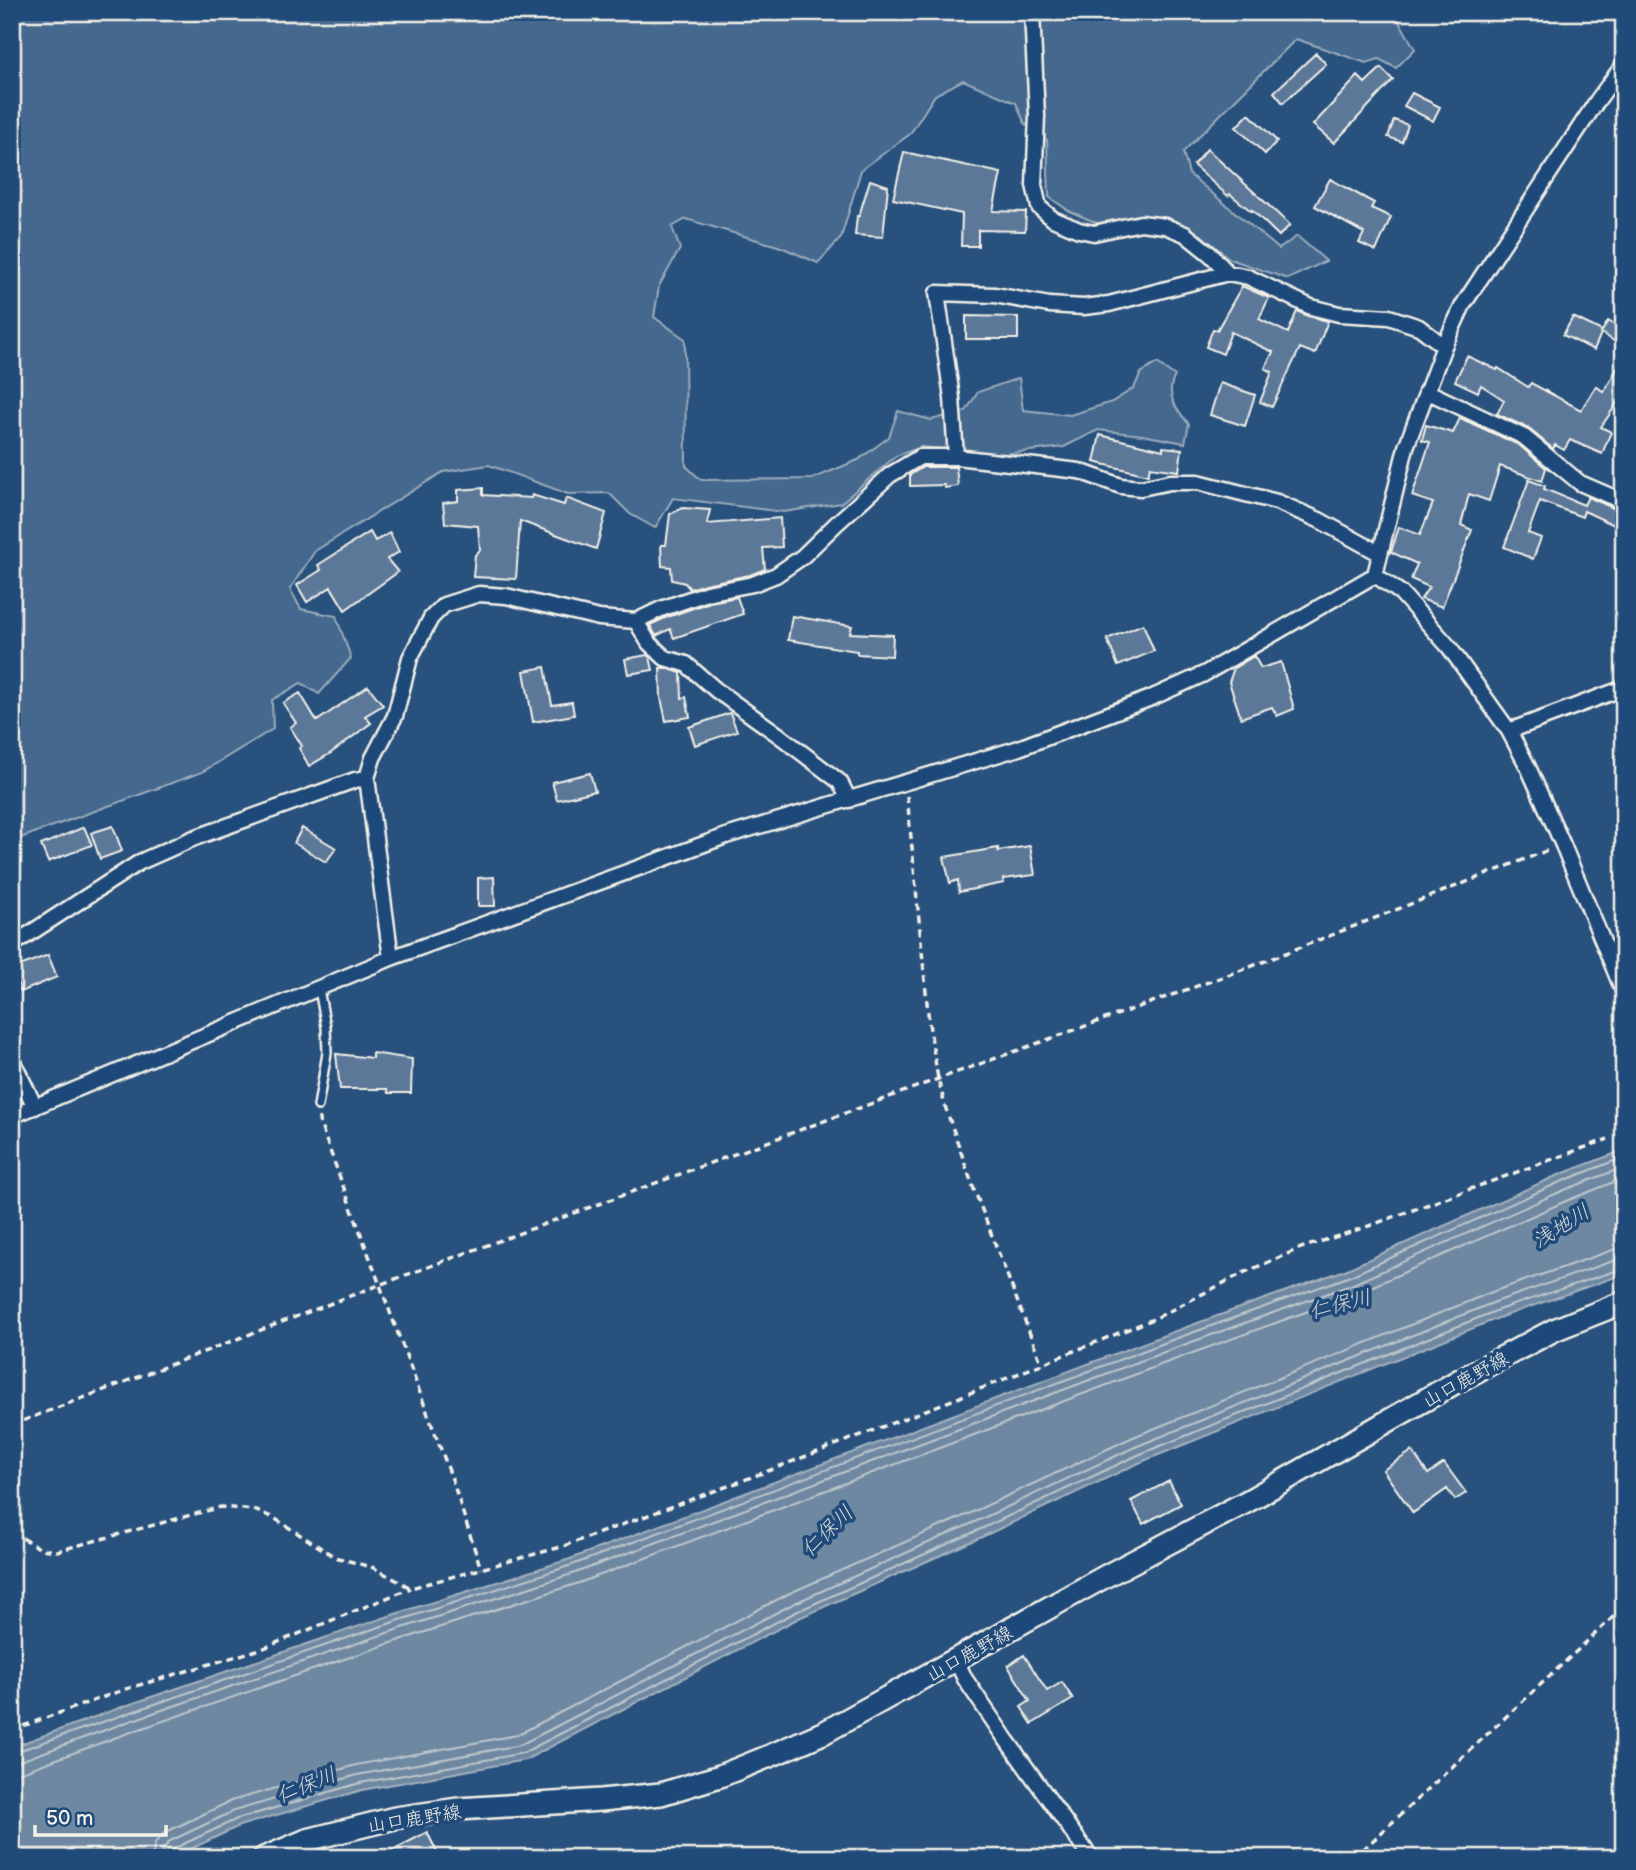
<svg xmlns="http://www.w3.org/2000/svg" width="1636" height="1870" font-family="'Balsamiq Sans','Klee One',sans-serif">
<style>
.green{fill:#45688e;stroke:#9cacbb;stroke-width:2}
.water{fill:#6e88a2;stroke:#a4b2be;stroke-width:2}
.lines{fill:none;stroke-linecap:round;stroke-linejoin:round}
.shore{stroke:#bec7cc;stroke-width:2}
.building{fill:#5b7899;stroke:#f4f1e8;stroke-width:2}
.service-casing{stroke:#f4f1e8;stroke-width:12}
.minor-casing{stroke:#f4f1e8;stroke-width:19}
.primary-casing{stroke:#f4f1e8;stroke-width:26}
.path{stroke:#f4f1e8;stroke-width:3.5;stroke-dasharray:7 5;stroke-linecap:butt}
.service{stroke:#1f4a7a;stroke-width:7}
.minor{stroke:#1f4a7a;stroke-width:14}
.primary{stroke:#1f4a7a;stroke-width:21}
.labels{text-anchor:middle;stroke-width:7;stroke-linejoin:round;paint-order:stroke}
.street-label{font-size:19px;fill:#f4f1e8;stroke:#1f4a7a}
.water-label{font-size:21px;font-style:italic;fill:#d9dcda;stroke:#1f4a7a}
</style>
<rect width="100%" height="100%" fill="#28517e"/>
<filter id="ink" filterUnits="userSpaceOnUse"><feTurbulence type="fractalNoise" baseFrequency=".0143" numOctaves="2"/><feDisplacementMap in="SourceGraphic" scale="14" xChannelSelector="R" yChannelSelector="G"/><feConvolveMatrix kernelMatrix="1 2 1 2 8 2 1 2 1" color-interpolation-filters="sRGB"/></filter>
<g filter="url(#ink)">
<!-- green -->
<path class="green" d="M12,12H1394L1415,49L1396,68L1379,59L1366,63L1296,39L1183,152L1189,174L1279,249L1297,236L1326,261L1288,279L1230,259L1201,235L1156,218L1097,223L1069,211L1049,197L1047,140L1025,124L1016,103L963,80L935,95L910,134L861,170L841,238L818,263L781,247L686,219L672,227L680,249L659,286L654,317L685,339L686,466L701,480L812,479L858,460L889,437L898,411L931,420L966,411L978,392L1019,378L1023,410L1070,415L1112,402L1134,388L1141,373L1157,363L1175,376C1164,395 1177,410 1189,424L1185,443L1142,435L1098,430L1064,447L1003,454L921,447L896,456L841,503L784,512L673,498L655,528L630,514L609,493L568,494L489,465L443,472L315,551L290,589L301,609L336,616L351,658L319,694L301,683L272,700L273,729L202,772L12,841Z"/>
<!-- water -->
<path class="water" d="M1624,1150V1274L1501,1317L1141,1462L984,1536L801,1617L525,1760L362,1790L239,1826L172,1858H12V1747L122,1707L395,1614L570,1559L1170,1333L1345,1270L1556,1176Z"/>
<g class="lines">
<!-- shore -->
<path class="shore" d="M12,1753L397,1621L572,1565L1172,1340L1348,1277L1558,1183L1624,1157
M12,1762L20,1761L127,1722L399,1629L575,1573L1175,1348L1351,1285L1562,1191L1624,1167
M12,1773L24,1771L131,1732L403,1639L579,1583L1179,1358L1355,1294L1566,1201L1624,1178
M152,1858L155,1843L164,1833L231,1801L356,1765L517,1735L790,1593L973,1512L1131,1438L1492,1292L1613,1250L1624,1249
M162,1858L164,1848L170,1841L234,1811L357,1775L520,1745L795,1603L977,1521L1135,1447L1495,1302L1616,1260L1624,1259
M171,1858L172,1852L175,1848L237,1819L360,1783L523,1753L798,1611L981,1529L1138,1455L1498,1310L1624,1268"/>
</g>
<!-- building -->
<path class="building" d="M1316,53L1326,64L1283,103L1274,92Z
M1381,68L1393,80L1334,143L1313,125L1358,76L1365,83Z
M1412,93L1440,107L1433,121L1404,106Z
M1249,114L1277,141L1265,154L1236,127Z
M1394,120L1408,125L1402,142L1388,137Z
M1207,149L1290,225L1279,236L1252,210L1251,211L1230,194L1228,196L1193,165Z
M904,152L1001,173L993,211L1026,212L1025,231L978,230V246H961L962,214L893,199Z
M1330,179L1374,203L1371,208L1391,217L1376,251L1359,243L1364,233L1315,206Z
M870,180L888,186L883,237L855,235L857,216H859Z
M1242,286L1269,298L1259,319L1288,333L1297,311L1308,316L1328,321L1315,354L1300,348L1272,407L1260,402L1272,372L1265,368L1273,352L1231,332L1223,354L1206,347L1213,329L1217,330Z
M966,316L1018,317V339H966Z
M1573,317L1602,331L1594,350L1563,335Z
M1608,321L1624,330V337L1619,344L1601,333Z
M1467,356L1497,370L1498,368L1528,387L1531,383L1581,410L1596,386L1604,392L1624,356V393L1601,427L1611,432L1602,454L1570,440L1564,450L1555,445L1553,449L1528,428L1497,414L1504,400L1481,385L1478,392L1455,381Z
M1220,383L1255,395L1245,426L1210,415Z
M1460,418L1519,445L1546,468L1542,481L1500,466L1489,501L1469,494L1461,525L1472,530L1442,607L1421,599L1429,587L1411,579L1417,564L1391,552L1399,527L1420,535L1433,503L1412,496L1430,442L1422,440L1426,425L1453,433Z
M1100,435L1163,450V447L1182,449L1179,471L1150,467L1148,475L1094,462Z
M923,467H956L958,486L945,488L944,485L910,486V475Z
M1529,480L1545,486L1544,489L1584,505L1588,497L1620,511L1614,525L1584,511L1582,517L1540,501L1528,533L1541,538L1533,559L1504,547Z
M483,488V495L531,498L532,495L564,505L566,498L606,513L596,549L520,521L516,579L473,577L475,555L480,550L478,526L445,523L443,503L458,501V490Z
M683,508L710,510L707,524L780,518L782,547L763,548L765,569L750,575L705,584L690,589L685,583L672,580L671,567L662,566L661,545H666L670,514Z
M370,532L375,541L390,533L399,552L387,559L398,572L345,610L331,587L307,602L297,585L321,570L318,565Z
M737,597L743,614L674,638L670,629L656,636L650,625L665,618L710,602Z
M792,616L852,626L850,633L893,635L892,656L857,654V651L788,640Z
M1143,624L1154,651L1118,666L1107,639Z
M647,655L650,657L653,670L628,674L625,659Z
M1254,656L1261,668L1281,662L1294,709L1277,716L1272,707L1241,718L1229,682L1234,668Z
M545,667L552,705L572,702L574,715L533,722L524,671Z
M660,668H666L681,673L682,698L686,697L690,717L666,721L661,698Z
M368,686L383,705L365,716L371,723L331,753L309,766L299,748L302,746L290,727L296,723L283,703L300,693L317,721Z
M730,713L737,731L695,745L689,727Z
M590,773L595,791L557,800L552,782Z
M113,826L122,851L100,859L91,833Z
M84,827L92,845L48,862L41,845Z
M302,828L336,848L326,862L294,843Z
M1030,846L1035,875L1003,879L1004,883L959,892L958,880L950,883L944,857L998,848V851Z
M494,877L495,906H478V878Z
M48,955L57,977L21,992L12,969Z
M372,1053L412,1059L411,1093H388L387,1089H340L336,1054L372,1058Z
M1412,1451L1428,1474L1444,1463L1466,1493L1455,1500L1447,1489L1413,1513L1383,1470Z
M1169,1481L1181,1504L1143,1524L1131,1501Z
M1024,1655L1047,1691L1062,1682L1073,1699L1032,1724L1021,1707L1030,1701L1008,1666Z
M427,1832L440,1858H378Z"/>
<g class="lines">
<!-- service casing -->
<g class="service-casing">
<path id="service" d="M318,1106L327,1053L326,1027L319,989"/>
</g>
<!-- minor casing -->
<g class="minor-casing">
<path id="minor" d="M1032,12L1037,116L1034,185L1039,207L1053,219L1079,230L1094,233L1141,223L1165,226L1185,234L1210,254L1228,273
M1426,391L1524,437L1580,483L1624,502
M956,457L952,398L937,293L995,295L1049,305L1084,307L1109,304L1228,273L1248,277L1311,307L1339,314L1389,317L1419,327L1444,346
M1375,575L1401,593L1449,647L1509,731L1528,767L1563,845L1624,993
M636,621L649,643L665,658L686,664L716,690L780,736L840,782L849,800
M1509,731L1624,688
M12,945L140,862L194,838L355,780L367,778
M391,958L367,778L373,758L395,716L410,658L431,618L444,605L479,594L506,596L599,618L636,621L661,609L707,593L753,584L776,575L802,557L837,523L890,475L920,457H956L1079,471L1121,486L1141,488L1170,482H1198L1277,502L1319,520L1379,553
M12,1059L35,1107
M12,1116L391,958L726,836L1016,749L1151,698L1204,674L1375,575L1406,447L1444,346L1463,305L1597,101L1624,64
M956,1660L965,1679L1005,1738L1091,1858"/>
</g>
<!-- primary casing -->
<g class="primary-casing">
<path id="primary" d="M264,1858L307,1840L395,1818L458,1809L601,1800L661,1794L720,1776L772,1755L825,1732L1106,1576L1248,1501L1458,1381L1554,1330L1624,1302"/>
</g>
<!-- path -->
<path class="path" d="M907,796L929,1023L938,1079L946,1109L972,1184L1042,1365
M319,1117V1121L452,1479L481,1569
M12,1425L379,1285L938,1079L1250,967L1551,849
M12,1532L41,1549L57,1551L221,1507L254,1510L274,1518L335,1557L374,1568L411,1588L561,1547L739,1482L960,1397L1156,1318L1243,1273L1301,1248L1366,1227L1608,1139
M12,1730L126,1689L264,1648L411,1588
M1354,1858L1624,1607"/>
<!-- service -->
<use href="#service" class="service"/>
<!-- minor -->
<use href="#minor" class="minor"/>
<!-- primary -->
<use href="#primary" class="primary"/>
</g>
</g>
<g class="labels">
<!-- street labels -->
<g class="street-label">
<text transform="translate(1465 1379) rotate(-29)" y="7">山口鹿野線</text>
<text transform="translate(969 1653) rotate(-29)" y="7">山口鹿野線</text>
<text transform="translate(414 1818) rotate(-9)" y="7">山口鹿野線</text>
</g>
<!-- water labels -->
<g class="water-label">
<text transform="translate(1561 1226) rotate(-32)" y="7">浅地川</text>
<text transform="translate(1340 1304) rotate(-14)" y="7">仁保川</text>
<text transform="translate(827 1531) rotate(-44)" y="7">仁保川</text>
<text transform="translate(306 1785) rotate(-22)" y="7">仁保川</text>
</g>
</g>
<!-- margin -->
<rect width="1636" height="1870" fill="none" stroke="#1f4a7a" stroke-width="42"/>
<rect x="21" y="21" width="1594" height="1828" fill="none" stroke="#f4f1e8" stroke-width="2.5" filter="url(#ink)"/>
<!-- scale -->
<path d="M35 1825v10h131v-10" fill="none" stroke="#f4f1e8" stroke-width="3.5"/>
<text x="46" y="1825" font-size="21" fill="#f4f1e8" stroke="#1f4a7a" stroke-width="5" paint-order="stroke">50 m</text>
</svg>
